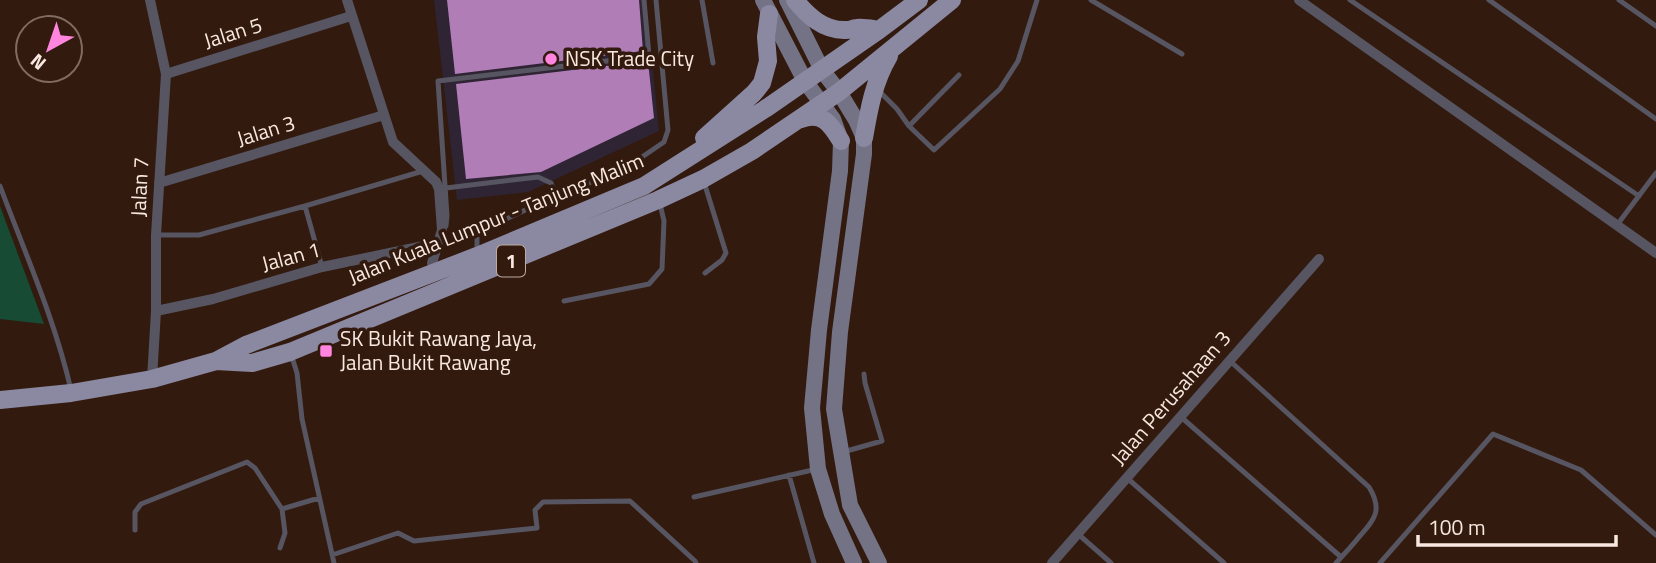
<svg xmlns="http://www.w3.org/2000/svg" width="1656" height="563" font-family="'Titillium Web',sans-serif">
<style>
.commercial{fill:#2f2433}
.green{fill:#174b33}
.building{fill:#b07db7}
.lines{fill:none;stroke-linecap:round;stroke-linejoin:round}
.lane{stroke:#565561;stroke-width:5}
.street{stroke:#565561;stroke-width:10}
.secondary{stroke:#747285;stroke-width:16}
.primary{stroke:#8b88a1;stroke-width:18}
.poi-dot{fill:#ff85de;stroke:#321a0e;stroke-width:2.5}
.labels{text-anchor:middle;stroke-width:7;stroke-linejoin:round;paint-order:stroke}
.shield{fill:#321a0e;stroke:#bdaaa1;stroke-width:2}
.shield-label{font-size:19px;font-weight:bold;fill:#f9e8e0}
.street-label{font-size:21px;fill:#f9e8e0;stroke:#321a0e}
.poi-label{font-size:21px;fill:#f9e8e0;stroke:#321a0e;text-anchor:start}
</style>
<rect width="100%" height="100%" fill="#321a0e"/>
<!-- commercial -->
<path class="commercial" d="M434,0H646L659,131L528,192L457,200Z"/>
<!-- green -->
<path class="green" d="M0,206L44,324L0,319Z"/>
<!-- building -->
<path class="building" d="M447,0H639L643,51L455,74Z
M648,61L654,118L541,172L466,179L456,84Z"/>
<g class="lines">
<!-- lane -->
<path class="lane" d="M702,0L713,63
M1091,0L1182,54
M1350,0L1639,196
M1489,0L1656,119
M1619,0L1656,26
M877,89L897,109L909,126L934,150L1000,89L1018,61L1037,0
M909,126L959,75
M704,182L726,253L722,260L705,273
M0,186C25,253 55,320 71,390
M446,188L538,177L551,183L556,196
M305,206L322,267
M1617,225L1656,173
M446,226L447,216L438,81L649,56L644,0
M156,235H199L305,206L423,171
M477,252V235L482,230L556,196L623,170L664,142L668,130L656,0
M564,301L649,284L662,269L664,221L660,204
M291,354L297,373L302,419L334,563
M1230,361L1369,487C1383,510 1375,519 1359,537C1352,546 1344,554 1336,563
M1181,417L1341,557
M843,452L882,441L865,383L864,374
M789,475L814,563
M1127,478L1224,563
M694,497L817,469
M135,530V512L141,504L247,462L255,468L282,509L319,498
M1078,534L1111,563
M280,548L285,533L282,509
M332,555L398,533L414,541L537,528L535,510L543,502L630,501L695,561L696,563
M1380,563L1493,434L1581,470L1656,535"/>
<!-- street -->
<path class="street" d="M150,0L166,74L156,235V311L152,379
M347,0L393,142L436,182L439,189L442,230L432,263
M1299,0L1656,253
M166,74L351,16
M159,183L384,115
M156,311L213,299L322,267L438,243
M1052,563L1319,259"/>
<!-- secondary -->
<path class="secondary" d="M763,0L805,81L833,119L841,141L840,171L819,330L812,408L818,469L832,514L854,563
M787,0L822,70L839,92L856,120L864,138V154L840,332L834,409L850,505L879,563"/>
<!-- primary -->
<path class="primary" d="M795,0C808,16 824,31 846,30C855,30 848,29 857,28C864,27 872,29 879,30
M801,119C823,111 831,125 841,141
M704,138L754,93L762,83L768,61L766,37L769,14
M864,138C869,109 874,81 889,56
M216,361L252,363L290,352L658,200L703,179L752,151L839,92L952,0
M0,400L71,393L152,379L216,361L246,345L477,256L644,186L765,109L879,30L919,0"/>
</g>
<!-- markers -->
<g class="poi-dot">
<circle cx="551" cy="59" r="7"/>
<rect x="319" y="344" width="14" height="14" rx="3.5"/>
</g>
<g class="labels">
<!-- shield labels -->
<rect class="shield" x="497" y="245.5" width="28" height="31" rx="5"/>
<g class="shield-label">
<text x="511" y="268">1</text>
</g>
<!-- street labels -->
<g class="street-label">
<text transform="translate(233 33) rotate(-17)" y="7">Jalan 5</text>
<text transform="translate(266 131) rotate(-17)" y="7">Jalan 3</text>
<text transform="translate(140 187) rotate(-87)" y="7">Jalan 7</text>
<text transform="translate(496 219) rotate(-22)" y="7">Jalan Kuala Lumpur - Tanjung Malim</text>
<text transform="translate(291 257) rotate(-15)" y="7">Jalan 1</text>
<text transform="translate(1171 398) rotate(-49)" y="7">Jalan Perusahaan 3</text>
</g>
<!-- poi labels -->
<g class="poi-label">
<text x="565" y="66">NSK Trade City</text>
<text x="340" y="346">SK Bukit Rawang Jaya,<tspan x="340" dy="24">Jalan Bukit Rawang</tspan></text>
</g>
</g>
<!-- north arrow -->
<g transform="translate(49 49) rotate(220)"><circle r="33" fill="#321a0e" stroke="#826c62" stroke-width="2"/>
<path d="M0-5L12 26L0 18L-12 26Z" fill="#ff85de"/>
<text y="-10" font-size="19" font-weight="bold" text-anchor="middle" fill="#f9e8e0">N</text>
</g>
<!-- scale -->
<path d="M1418 535v10h198v-10" fill="none" stroke="#f9e8e0" stroke-width="3.5"/>
<text x="1428" y="535" font-size="21" fill="#f9e8e0" stroke="#321a0e" stroke-width="5" paint-order="stroke">100 m</text>
</svg>
